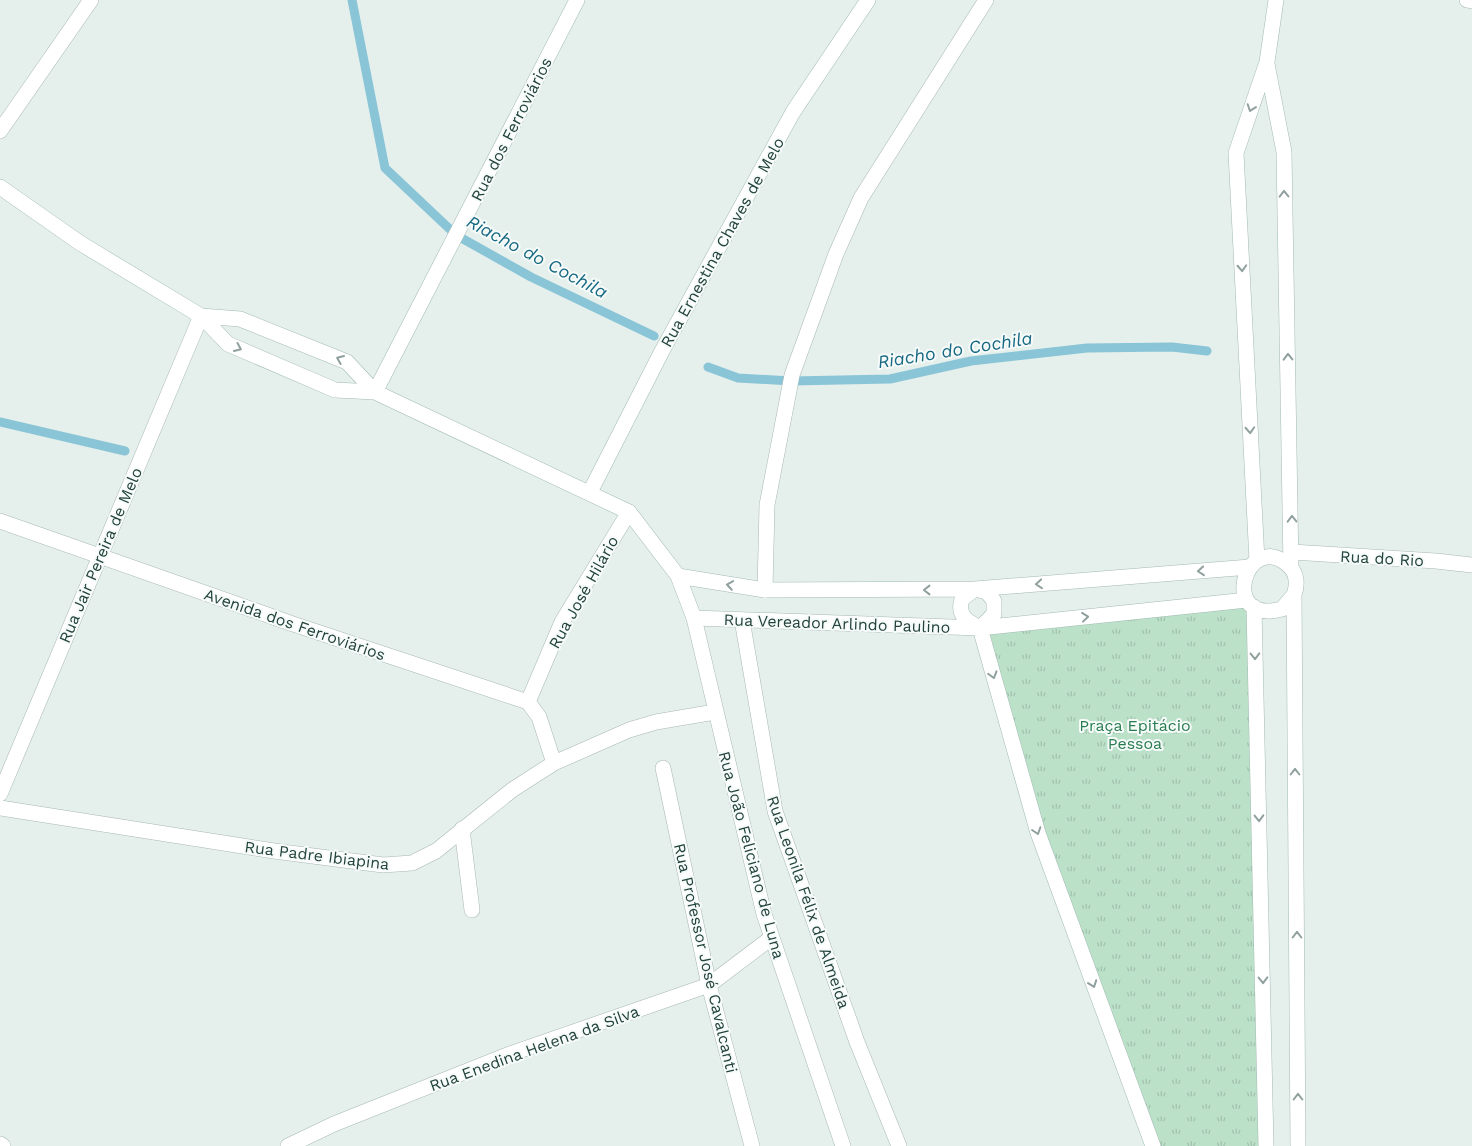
<svg xmlns="http://www.w3.org/2000/svg" width="1472" height="1146" font-family="'Work Sans',sans-serif">
<style>
.grass{fill:url(#grass-tufts)}
.lines{fill:none;stroke-linecap:round;stroke-linejoin:round}
.stream{stroke:#89c5d7;stroke-width:9}
.street-casing{stroke:#a7b8b3;stroke-width:16}
.secondary-casing{stroke:#a2bbb4;stroke-width:16}
.street{stroke:#fff;stroke-width:15}
.secondary{stroke:#fff;stroke-width:15}
.oneway{stroke:#90a09e}
.labels{text-anchor:middle;stroke-width:4;stroke-linejoin:round;paint-order:stroke}
.street-label{font-size:16px;fill:#22423c;stroke:#f6fbf9}
.park-label{font-size:16px;fill:#297c50;stroke:#f6fbf9}
.water-label{font-size:18px;font-style:italic;fill:#176983;stroke:#f6fbf9}
</style>
<defs>
<pattern id="grass-tufts" width="24" height="20" patternUnits="userSpaceOnUse" patternTransform="scale(1.25)"><rect width="24" height="20" fill="#bce1c9"/><path d="M3 7l-1-3M5 7V3M7 7l1-3M15 17l-1-3M17 17v-4M19 17l1-3" fill="none" stroke="#a1c2ae"/></pattern>
</defs>
<rect width="100%" height="100%" fill="#e5efeb"/>
<!-- grass -->
<path class="grass" d="M1247,600L1266,1146H1153L1038,833L980,628Z"/>
<g class="lines">
<!-- stream -->
<path class="stream" d="M352,0L385,168L456,235L531,277L654,336
M708,367L738,378L791,381L890,379L971,361L1087,348L1172,347L1207,351
M0,422L125,451"/>
<!-- street casing -->
<g class="street-casing">
<path id="street" d="M1467,0L1472,1
M0,131L91,0
M0,521L293,624L528,702L539,717L554,763
M1292,552L1436,561L1472,565
M765,590L767,505L792,375L836,254L861,198L986,0
M694,618L764,914L843,1146
M742,620L775,811L857,1042L899,1146
M528,702L562,622L629,512
M663,768L709,985L752,1146
M0,794L201,316
M0,808L274,851L383,865L412,863L436,851L512,790L554,763L629,730L656,722L715,712
M462,829L472,910
M0,1144L3,1146
M288,1146L334,1124L510,1054L709,985L771,938"/>
</g>
<!-- secondary casing -->
<g class="secondary-casing">
<path id="secondary" d="M1267,64L1284,152L1291,568
M0,187L80,243L201,316L240,319L347,362L375,392L629,512L678,576L694,618L980,628L1247,600
M201,316L228,344L335,390L375,392
M375,392L577,0
M590,492L662,351L793,112L868,0
M1257,561L1236,153L1267,62L1276,0
M678,576L765,590L975,589L1250,567
M975,589L987,592L994,601V614L980,628C966,621 957,615 962,599Z
M1294,595L1282,609C1218,626 1245,530 1287,564C1297,572 1298,584 1294,595L1298,1146
M1254,607L1266,1146
M980,628L1038,833L1153,1146"/>
</g>
<!-- street -->
<use href="#street" class="street"/>
<!-- secondary -->
<use href="#secondary" class="secondary"/>
</g>
<!-- one-way arrows -->
<defs><path id="oneway-chevron" d="M-2-3.5L2.5 0L-2 3.5" fill="none" stroke-width="1.6" stroke-linecap="round" stroke-linejoin="round" transform="scale(1.25)"/></defs>
<g class="oneway">
<use href="#oneway-chevron" transform="translate(1251 108) rotate(109)"/>
<use href="#oneway-chevron" transform="translate(1284 194) rotate(-91)"/>
<use href="#oneway-chevron" transform="translate(1242 268) rotate(87)"/>
<use href="#oneway-chevron" transform="translate(238 348) rotate(24)"/>
<use href="#oneway-chevron" transform="translate(1288 357) rotate(-91)"/>
<use href="#oneway-chevron" transform="translate(340 359) rotate(-157)"/>
<use href="#oneway-chevron" transform="translate(1250 430) rotate(87)"/>
<use href="#oneway-chevron" transform="translate(1292 519) rotate(-91)"/>
<use href="#oneway-chevron" transform="translate(1201 571) rotate(175)"/>
<use href="#oneway-chevron" transform="translate(1039 584) rotate(175)"/>
<use href="#oneway-chevron" transform="translate(730 585) rotate(-171)"/>
<use href="#oneway-chevron" transform="translate(927 590) rotate(180)"/>
<use href="#oneway-chevron" transform="translate(1085 617) rotate(-6)"/>
<use href="#oneway-chevron" transform="translate(1255 656) rotate(89)"/>
<use href="#oneway-chevron" transform="translate(993 675) rotate(74)"/>
<use href="#oneway-chevron" transform="translate(1295 772) rotate(-90)"/>
<use href="#oneway-chevron" transform="translate(1259 818) rotate(89)"/>
<use href="#oneway-chevron" transform="translate(1037 831) rotate(72)"/>
<use href="#oneway-chevron" transform="translate(1297 935) rotate(-90)"/>
<use href="#oneway-chevron" transform="translate(1263 980) rotate(89)"/>
<use href="#oneway-chevron" transform="translate(1093 984) rotate(70)"/>
<use href="#oneway-chevron" transform="translate(1298 1097) rotate(-90)"/>
</g>
<g class="labels">
<!-- street labels -->
<g class="street-label">
<text transform="translate(511 129) rotate(-63)" y="6">Rua dos Ferroviários</text>
<text transform="translate(722 242) rotate(-61)" y="6">Rua Ernestina Chaves de Melo</text>
<text transform="translate(100 555) rotate(-67)" y="6">Rua Jair Pereira de Melo</text>
<text transform="translate(1382 558) rotate(3)" y="6">Rua do Rio</text>
<text transform="translate(583 592) rotate(-61)" y="6">Rua José Hilário</text>
<text transform="translate(837 623) rotate(2)" y="6">Rua Vereador Arlindo Paulino</text>
<text transform="translate(295 624) rotate(19)" y="6">Avenida dos Ferroviários</text>
<text transform="translate(317 855) rotate(7)" y="6">Rua Padre Ibiapina</text>
<text transform="translate(752 855) rotate(75)" y="6">Rua João Feliciano de Luna</text>
<text transform="translate(809 902) rotate(71)" y="6">Rua Leonila Félix de Almeida</text>
<text transform="translate(706 958) rotate(77)" y="6">Rua Professor José Cavalcanti</text>
<text transform="translate(534 1048) rotate(-20)" y="6">Rua Enedina Helena da Silva</text>
</g>
<!-- park labels -->
<g class="park-label">
<text x="1135" y="731">Praça Epitácio<tspan x="1135" dy="18">Pessoa</tspan></text>
</g>
<!-- water labels -->
<g class="water-label">
<text transform="translate(537 257) rotate(28)" y="6">Riacho do Cochila</text>
<text transform="translate(955 350) rotate(-9)" y="6">Riacho do Cochila</text>
</g>
</g>
</svg>
